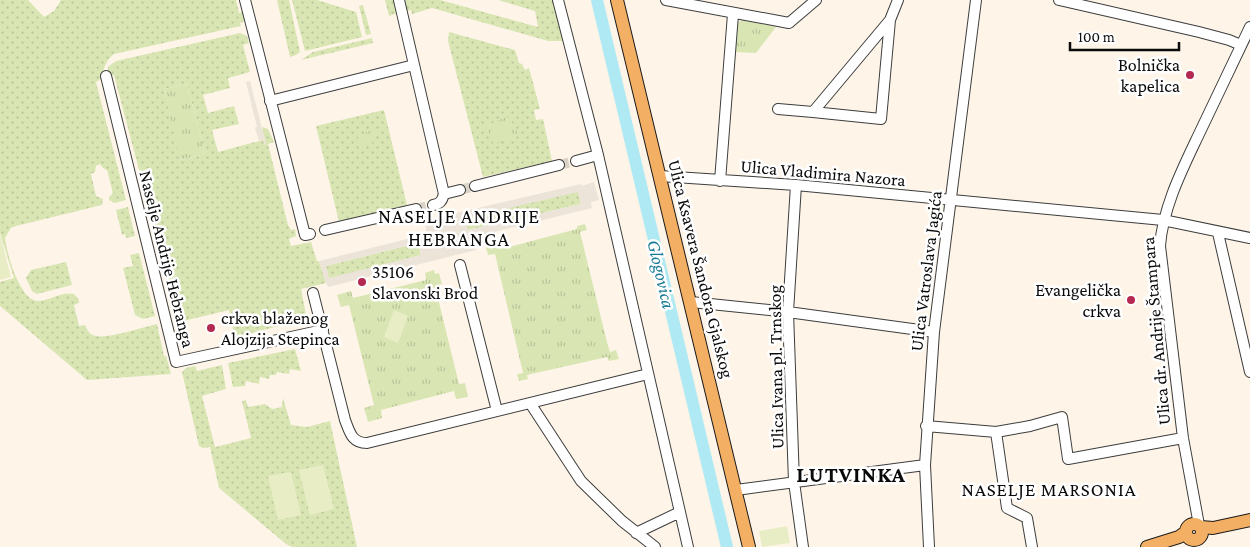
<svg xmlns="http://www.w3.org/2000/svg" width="1250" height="547" font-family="'Crimson Pro',serif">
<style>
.grass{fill:url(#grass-dots);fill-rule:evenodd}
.park{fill:url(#park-tufts)}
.pitch{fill:#e9edc6}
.plaza{fill:#ece3d9;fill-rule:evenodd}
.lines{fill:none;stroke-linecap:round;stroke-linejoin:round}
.river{stroke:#afe9f3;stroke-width:12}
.minor-tunnel{stroke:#d9d2c7;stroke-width:10;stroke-dasharray:10 5;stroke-linecap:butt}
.minor-casing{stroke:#3d3d3d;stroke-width:12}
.major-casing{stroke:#1b1b1b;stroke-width:14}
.minor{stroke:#fff;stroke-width:10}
.major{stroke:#f3af63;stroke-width:12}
.poi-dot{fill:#b3294f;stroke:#fff;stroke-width:2}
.labels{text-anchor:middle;stroke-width:5;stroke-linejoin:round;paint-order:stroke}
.poi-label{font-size:18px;fill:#0a0a0a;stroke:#fff;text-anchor:end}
.street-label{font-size:18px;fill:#0a0a0a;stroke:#fff}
.water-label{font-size:19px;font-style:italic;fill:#1a7b95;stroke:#fff}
.neighbourhood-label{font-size:19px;letter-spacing:1px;fill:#0a0a0a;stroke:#fff}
.quarter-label{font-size:20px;letter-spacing:1px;fill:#0a0a0a;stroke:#fff}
.district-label{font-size:22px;font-weight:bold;letter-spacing:1px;fill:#0a0a0a;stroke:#fff}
</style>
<defs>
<pattern id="grass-dots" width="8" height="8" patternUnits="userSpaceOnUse" patternTransform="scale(1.25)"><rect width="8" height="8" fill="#d9e6b4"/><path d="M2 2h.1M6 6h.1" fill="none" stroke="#b9c499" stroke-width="1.8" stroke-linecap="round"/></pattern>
<pattern id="park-tufts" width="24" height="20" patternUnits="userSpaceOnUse" patternTransform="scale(1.25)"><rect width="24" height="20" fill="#d9e6b4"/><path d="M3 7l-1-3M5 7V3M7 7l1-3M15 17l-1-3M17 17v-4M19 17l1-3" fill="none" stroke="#b9c499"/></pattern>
</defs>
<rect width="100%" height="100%" fill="#fef5e8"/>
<!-- grass -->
<path class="grass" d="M0,0H28L44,17L54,11L61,0H236L239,13L243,12L245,21L240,23L241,26L114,54C105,61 104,69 101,79L96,82L126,200L115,203L109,200V197L113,193L107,170L103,168L100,164L96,166L95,172L91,174L96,196L103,199L102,205L16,226L11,228L5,238C7,254 20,302 39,301C51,300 62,291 74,294L79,300V303L74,305L79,326L85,325C87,330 90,335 96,336C107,339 144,327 157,324L164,356H166L171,374L87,380L0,306V282L14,278L0,233Z
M277,0H289L300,52L296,55L290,57Z
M292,0H317L356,12L362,37L305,51Z
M385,0H395L398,13L389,16Z
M403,0H440L538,27L535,11L498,0H554L564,41H548L432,8L412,14L411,10L406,11Z
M363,5L371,34L366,35L359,6Z
M449,32L515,50L519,63L522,64L525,70L529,68L540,109L534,110L536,120L543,119L552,161L483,177L448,41Z
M240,33L247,36L249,43L243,45L250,72L228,78L230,88L203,95L208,113L234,106L239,124L212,130L218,152L263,140L266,145L262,127L268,129L274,142L268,144L288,225L291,230L295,229L296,236L289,239L291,246L311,242L317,261H319L326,283L301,289L308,325L306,326L304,320L235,337L229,310L179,322L114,75L107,76L108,67L116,61ZM187,84L205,154L181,160L164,89Z
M372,38L373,43L301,60L313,52Z
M384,110L407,205L339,222L316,126Z
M578,191L581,204L468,230L465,218Z
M128,207L135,236L126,238L125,234L122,235L116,210Z
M418,243L421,255L329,279L326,266Z
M139,253L155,316L143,319L135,315L123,268L133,266L130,255Z
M66,262L72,285L37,294L32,291L26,278L31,270Z
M295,349L301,371L290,369L289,374L277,372L276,375H270L269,379L260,377L259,384L246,381L245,386L233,387L228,363Z
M222,365L226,389L202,396L215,447L251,438L242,401L246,400L248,407L265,404L272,409L282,407L283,398L291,425L307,427L330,421L357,547H292L286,544L219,488L210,447L203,448L199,446L182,372L186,368L195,366L197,371Z"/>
<!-- park -->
<path class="park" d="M744,19L776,27L756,53L734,52L737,23Z
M187,84L205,154L180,160L164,89Z
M506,117L510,118L518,134L494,145L486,126Z
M373,130L377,141L361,146L357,135Z
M585,224L587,230L580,232L607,342L610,352L616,350L619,359L609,361L607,357L527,375L528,379L519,381L517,374L523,373L495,254L488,255L485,244L494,242L495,246L500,245L501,249L577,229V226Z
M434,270L435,274L439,273L442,284L435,286L459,384L465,383L468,397L456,399L454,391L381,410L382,418L368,422L364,408L374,405L349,305L341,307L337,295L351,291L353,298L426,280L425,273Z"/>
<!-- pitch -->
<path class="pitch" d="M0,234L11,277L0,280Z
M394,310L408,316L398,343L384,337Z
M323,465L334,509L310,515L299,470Z
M291,472L301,515L278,520L268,476Z
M787,526L790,543L762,547L759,531Z"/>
<!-- plaza -->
<path class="plaza" d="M250,81L266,144L264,145L263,140L259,141L255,128L257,127L246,82Z
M594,182L599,200L591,202L592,208L473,237L476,250L328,287L326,283L319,261L427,234L425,224L436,221L435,218L581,184L582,186ZM578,192L581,204L468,230L466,218ZM418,243L421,255L329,278L326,266Z"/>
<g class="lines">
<!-- river -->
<path class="river" d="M597,0L727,547"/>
<!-- minor-tunnel -->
<path class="minor-tunnel" d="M559,165L576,161
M460,190L475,186
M416,209L433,205"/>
<!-- minor casing -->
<g class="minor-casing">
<path id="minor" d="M245,0L305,235L310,234
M399,0L444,194L460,190
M558,0L598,155L688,547
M666,0L789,23L816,0
M1059,0L1199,32L1229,40L1241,45
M890,20L813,112L881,119L890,20L898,0
M106,76L176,362L323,330
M270,101L414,65
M778,109L813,112
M576,161L598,155
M660,176L796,185L1163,220L1250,238
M720,181L733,14
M796,185L788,312L794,482L803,547
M475,186L559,165
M433,205C440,204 442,201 444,194
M325,230L416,209
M1218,233L1250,372
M460,265L497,411
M313,293L345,420C350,433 352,443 367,443L648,374
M691,302L788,312L934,332
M530,403L581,481L622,521L655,547
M926,426L996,432
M736,490L925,465
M1199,525L1183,438L1160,246C1163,207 1182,170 1199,134C1216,98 1233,63 1250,27
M636,533L680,512
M929,547L925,465L934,332L976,0
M1032,547L1027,518L1007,508L996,432L1030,426L1062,417L1068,459L1183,438"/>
</g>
<!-- major casing -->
<g class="major-casing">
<path id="major" d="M617,0L749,547
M1186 532a8 8 0 1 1 16 0a8 8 0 1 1-16 0Z
M1201,527L1213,528L1250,520
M1147,547L1179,537L1186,532"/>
</g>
<!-- minor -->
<use href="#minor" class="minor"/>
<!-- major -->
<use href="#major" class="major"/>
</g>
<!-- markers -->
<g class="poi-dot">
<circle cx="1190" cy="75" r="5"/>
<circle cx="362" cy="282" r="5"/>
<circle cx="1131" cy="300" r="5"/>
<circle cx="211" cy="328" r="5"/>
</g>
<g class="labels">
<!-- poi labels -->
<g class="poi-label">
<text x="1180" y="71">Bolnička<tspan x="1180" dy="21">kapelica</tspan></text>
<text x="372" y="278" text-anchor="start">35106<tspan x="372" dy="21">Slavonski Brod</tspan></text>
<text x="1121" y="296">Evangelička<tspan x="1121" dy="21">crkva</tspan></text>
<text x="221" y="324" text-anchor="start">crkva blaženog<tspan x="221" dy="21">Alojzija Stepinca</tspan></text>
</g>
<!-- street labels -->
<g class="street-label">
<text transform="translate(823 173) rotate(5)" y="6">Ulica Vladimira Nazora</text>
<text transform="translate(167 259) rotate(76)" y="6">Naselje Andrije Hebranga</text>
<text transform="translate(701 269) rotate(76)" y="6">Ulica Ksavera Šandora Gjalskog</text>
<text transform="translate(926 271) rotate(-83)" y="6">Ulica Vatroslava Jagića</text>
<text transform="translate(1156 331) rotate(-95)" y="6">Ulica dr. Andrije Štampara</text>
<text transform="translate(776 367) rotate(-91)" y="6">Ulica Ivana pl. Trnskog</text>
</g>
<!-- water labels -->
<g class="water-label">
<text transform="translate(662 274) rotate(77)" y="7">Glogovica</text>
</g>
<!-- neighbourhood labels -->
<g class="neighbourhood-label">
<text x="1049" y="496">NASELJE MARSONIA</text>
</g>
<!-- quarter labels -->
<g class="quarter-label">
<text x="459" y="223">NASELJE ANDRIJE<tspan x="459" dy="23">HEBRANGA</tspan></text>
</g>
<!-- district labels -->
<g class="district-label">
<text x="851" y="482">LUTVINKA</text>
</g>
</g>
<!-- scale -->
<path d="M1070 42v8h109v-8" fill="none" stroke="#0a0a0a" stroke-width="2.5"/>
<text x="1078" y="42" font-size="15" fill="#0a0a0a" stroke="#ffffff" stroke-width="4" paint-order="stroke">100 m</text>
</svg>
